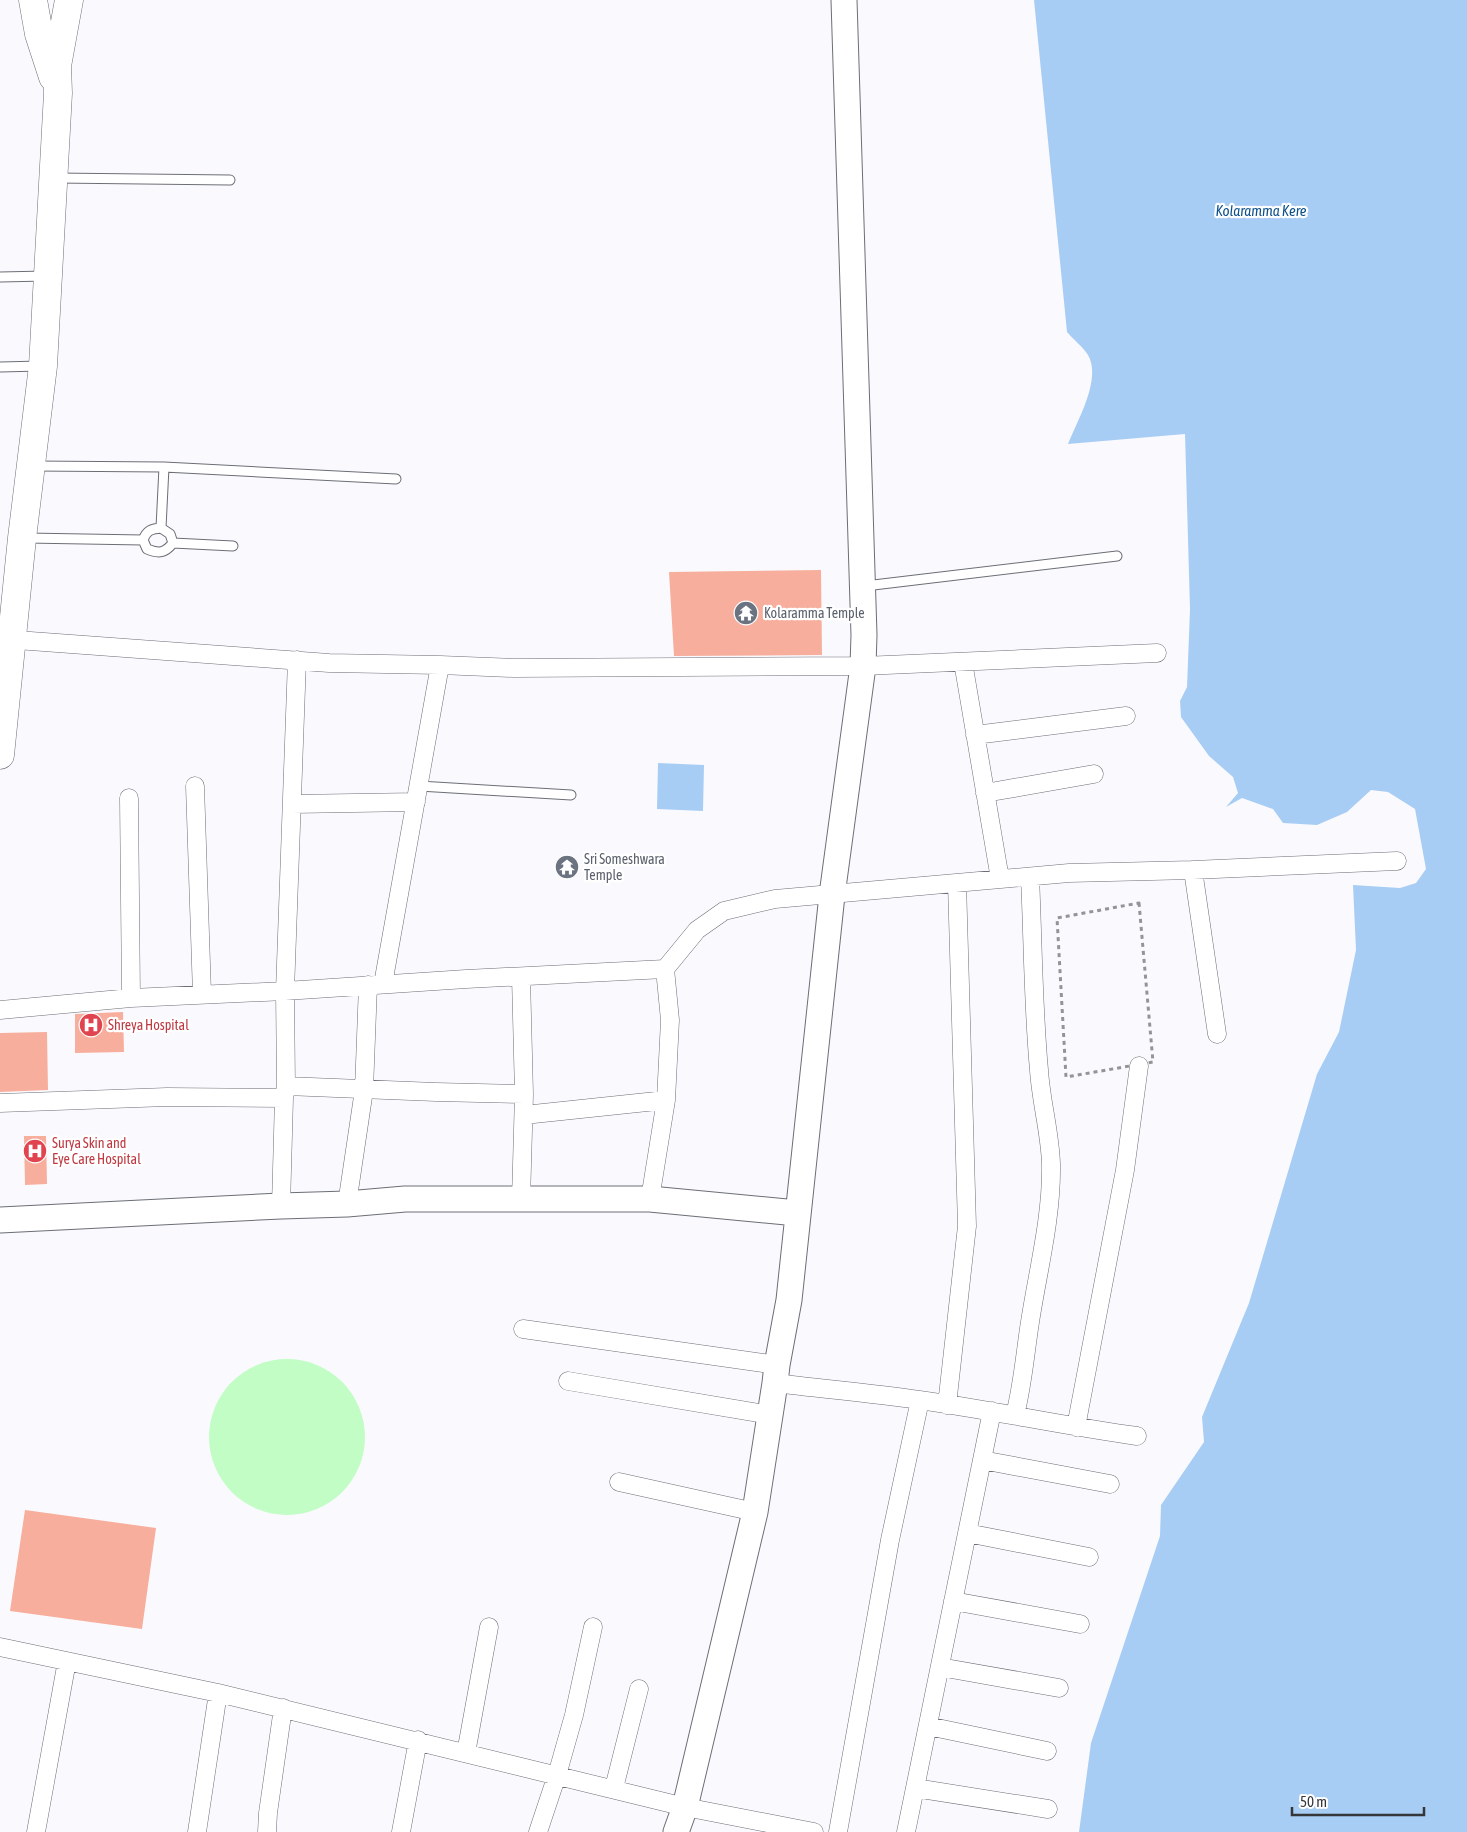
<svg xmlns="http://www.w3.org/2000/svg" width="1467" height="1832" font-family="'Asap Condensed',sans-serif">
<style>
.green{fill:#c2fdc6}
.water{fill:#a8cdf4}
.building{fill:#f7ae9c}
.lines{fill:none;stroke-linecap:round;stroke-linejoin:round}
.lane-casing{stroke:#6c6e76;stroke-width:11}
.street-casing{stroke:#6c6e76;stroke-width:19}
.secondary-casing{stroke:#6c6e76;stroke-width:27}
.primary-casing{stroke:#6c6e76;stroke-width:29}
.path{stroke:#949498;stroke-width:3;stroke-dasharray:4 4;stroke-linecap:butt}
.lane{stroke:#fff;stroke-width:9}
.street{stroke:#fff;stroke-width:18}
.secondary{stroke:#fff;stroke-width:25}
.primary{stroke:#fff;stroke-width:28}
.labels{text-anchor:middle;stroke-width:4.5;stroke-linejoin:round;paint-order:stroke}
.worship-label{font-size:14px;fill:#5b616d;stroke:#fff;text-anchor:start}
.health-label{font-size:14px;fill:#be3a42;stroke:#fff;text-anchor:start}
.water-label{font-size:15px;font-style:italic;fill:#0d518b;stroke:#fff}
</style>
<rect width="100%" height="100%" fill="#fafafe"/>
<!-- green -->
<path class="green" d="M209 1437a78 78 0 1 1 156 0a78 78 0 1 1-156 0Z"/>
<!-- water -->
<path class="water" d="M1034,0H1467V1832H1079L1091,1743L1160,1536L1161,1505L1204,1442L1202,1417L1249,1303L1317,1074L1339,1032L1356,950L1353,885L1400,888L1416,883L1426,869L1415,809L1388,792L1371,790L1347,812L1317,825L1283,823L1273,809L1242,798L1226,807L1238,793L1233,777L1209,756L1181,717L1180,701L1187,687L1190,609L1185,434L1068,444C1077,421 1102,379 1088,355C1083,347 1073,339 1067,332Z
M658,763L704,765L703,811L657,809Z"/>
<!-- building -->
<path class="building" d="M821,570L822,655L674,656L669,572Z
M123,1012L124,1052L75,1053V1014Z
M47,1032L48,1090L0,1092V1033Z
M24,1136H46L47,1184L25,1185Z
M25,1510L156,1528L142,1629L10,1611Z"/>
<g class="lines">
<!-- lane casing -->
<g class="lane-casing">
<path id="lane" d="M56,178L230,180
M0,277L46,276
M0,367L41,366
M34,466L164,467L396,479
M161,528L170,534L173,543C165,553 159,554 147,549L143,540C147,530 151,529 161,528Z
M161,528L164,467
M26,538L143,540
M173,543L233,546
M865,586L1117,556
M419,786L571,795"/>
</g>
<!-- street casing -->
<g class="street-casing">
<path id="street" d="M3,639L329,663L440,665L513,668L863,666L1157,653
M963,662L1000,879
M975,735L1126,716
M195,786L202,994
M985,793L1094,774
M129,798L131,998
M292,804L416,802
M1193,870L1217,1034
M665,969L697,930L724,911L775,899L1069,873L1193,870L1397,861
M521,977L524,1094L521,1200
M383,984L440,665
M0,1010L131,998L285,991L466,979L665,969L670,1020L666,1100L650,1199
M286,1086L436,1092L524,1094
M0,1103L167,1097L284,1098
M524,1115L666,1100
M347,1204L364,1090L368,985
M281,1206L284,1098L286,1086L285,991L297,660
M523,1329L777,1365
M568,1381L770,1415
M775,1383C823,1389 872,1393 919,1400C992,1410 1064,1426 1137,1436
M947,1405L967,1226L957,883
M1015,1415C1023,1383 1025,1354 1030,1322C1038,1270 1052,1217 1051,1164C1050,1132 1041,1102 1039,1070C1033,1006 1033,941 1030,877
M1076,1427L1125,1170L1139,1066
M982,1460L1110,1484
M619,1482L755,1512
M967,1533L1089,1557
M953,1601L1080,1624
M0,1647L218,1693L685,1807L814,1832
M940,1667L1059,1688
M928,1726L1047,1751
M466,1753L489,1627
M614,1788L639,1689
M915,1788L1048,1809
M36,1832L67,1661
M197,1832L218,1693
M267,1832L268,1813L283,1708
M401,1832L418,1740
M538,1832L557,1775L574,1715L593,1627
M838,1832L890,1540L920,1400
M906,1832L992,1411"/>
</g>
<!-- secondary casing -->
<g class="secondary-casing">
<path id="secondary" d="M0,1220L281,1206L347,1204L405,1199H650L797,1213
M676,1832L685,1807L755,1512L775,1383L777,1365L789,1300L832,895L863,666L864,635L844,0"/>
</g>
<!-- primary casing -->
<g class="primary-casing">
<path id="primary" d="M33,0L39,34L53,77
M0,755L22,538L43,366L58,93L57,66L69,0"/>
</g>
<!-- path -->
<path class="path" d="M1139,903L1153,1062L1066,1077L1057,918Z"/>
<!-- lane -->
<use href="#lane" class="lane"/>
<!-- street -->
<use href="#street" class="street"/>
<!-- secondary -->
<use href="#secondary" class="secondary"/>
<!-- primary -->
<use href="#primary" class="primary"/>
</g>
<!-- icons -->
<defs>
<g id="temple-disc" transform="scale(1.25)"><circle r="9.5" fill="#6b7280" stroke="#fff"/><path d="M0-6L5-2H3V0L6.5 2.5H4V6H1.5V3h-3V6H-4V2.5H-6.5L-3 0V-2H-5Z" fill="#fff"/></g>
<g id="hospital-disc" transform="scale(1.25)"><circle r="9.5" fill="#e0444e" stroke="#fff"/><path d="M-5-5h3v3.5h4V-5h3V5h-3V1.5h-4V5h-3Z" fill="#fff"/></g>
</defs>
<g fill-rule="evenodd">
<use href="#temple-disc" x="746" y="613"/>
<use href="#temple-disc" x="567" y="867"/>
<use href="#hospital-disc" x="91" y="1025"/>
<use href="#hospital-disc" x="35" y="1151"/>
</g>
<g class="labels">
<!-- worship labels -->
<g class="worship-label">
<text x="764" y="618">Kolaramma Temple</text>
<text x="584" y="864">Sri Someshwara<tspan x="584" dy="16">Temple</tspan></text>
</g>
<!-- health labels -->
<g class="health-label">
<text x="108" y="1030">Shreya Hospital</text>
<text x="52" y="1148">Surya Skin and<tspan x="52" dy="16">Eye Care Hospital</tspan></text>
</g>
<!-- water labels -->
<g class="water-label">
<text x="1261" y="216">Kolaramma Kere</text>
</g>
</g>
<!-- scale -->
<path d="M1292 1807v8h132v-8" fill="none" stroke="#353639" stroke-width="2.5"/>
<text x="1300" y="1807" font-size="15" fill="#353639" stroke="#ffffff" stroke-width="4" paint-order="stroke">50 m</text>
</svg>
